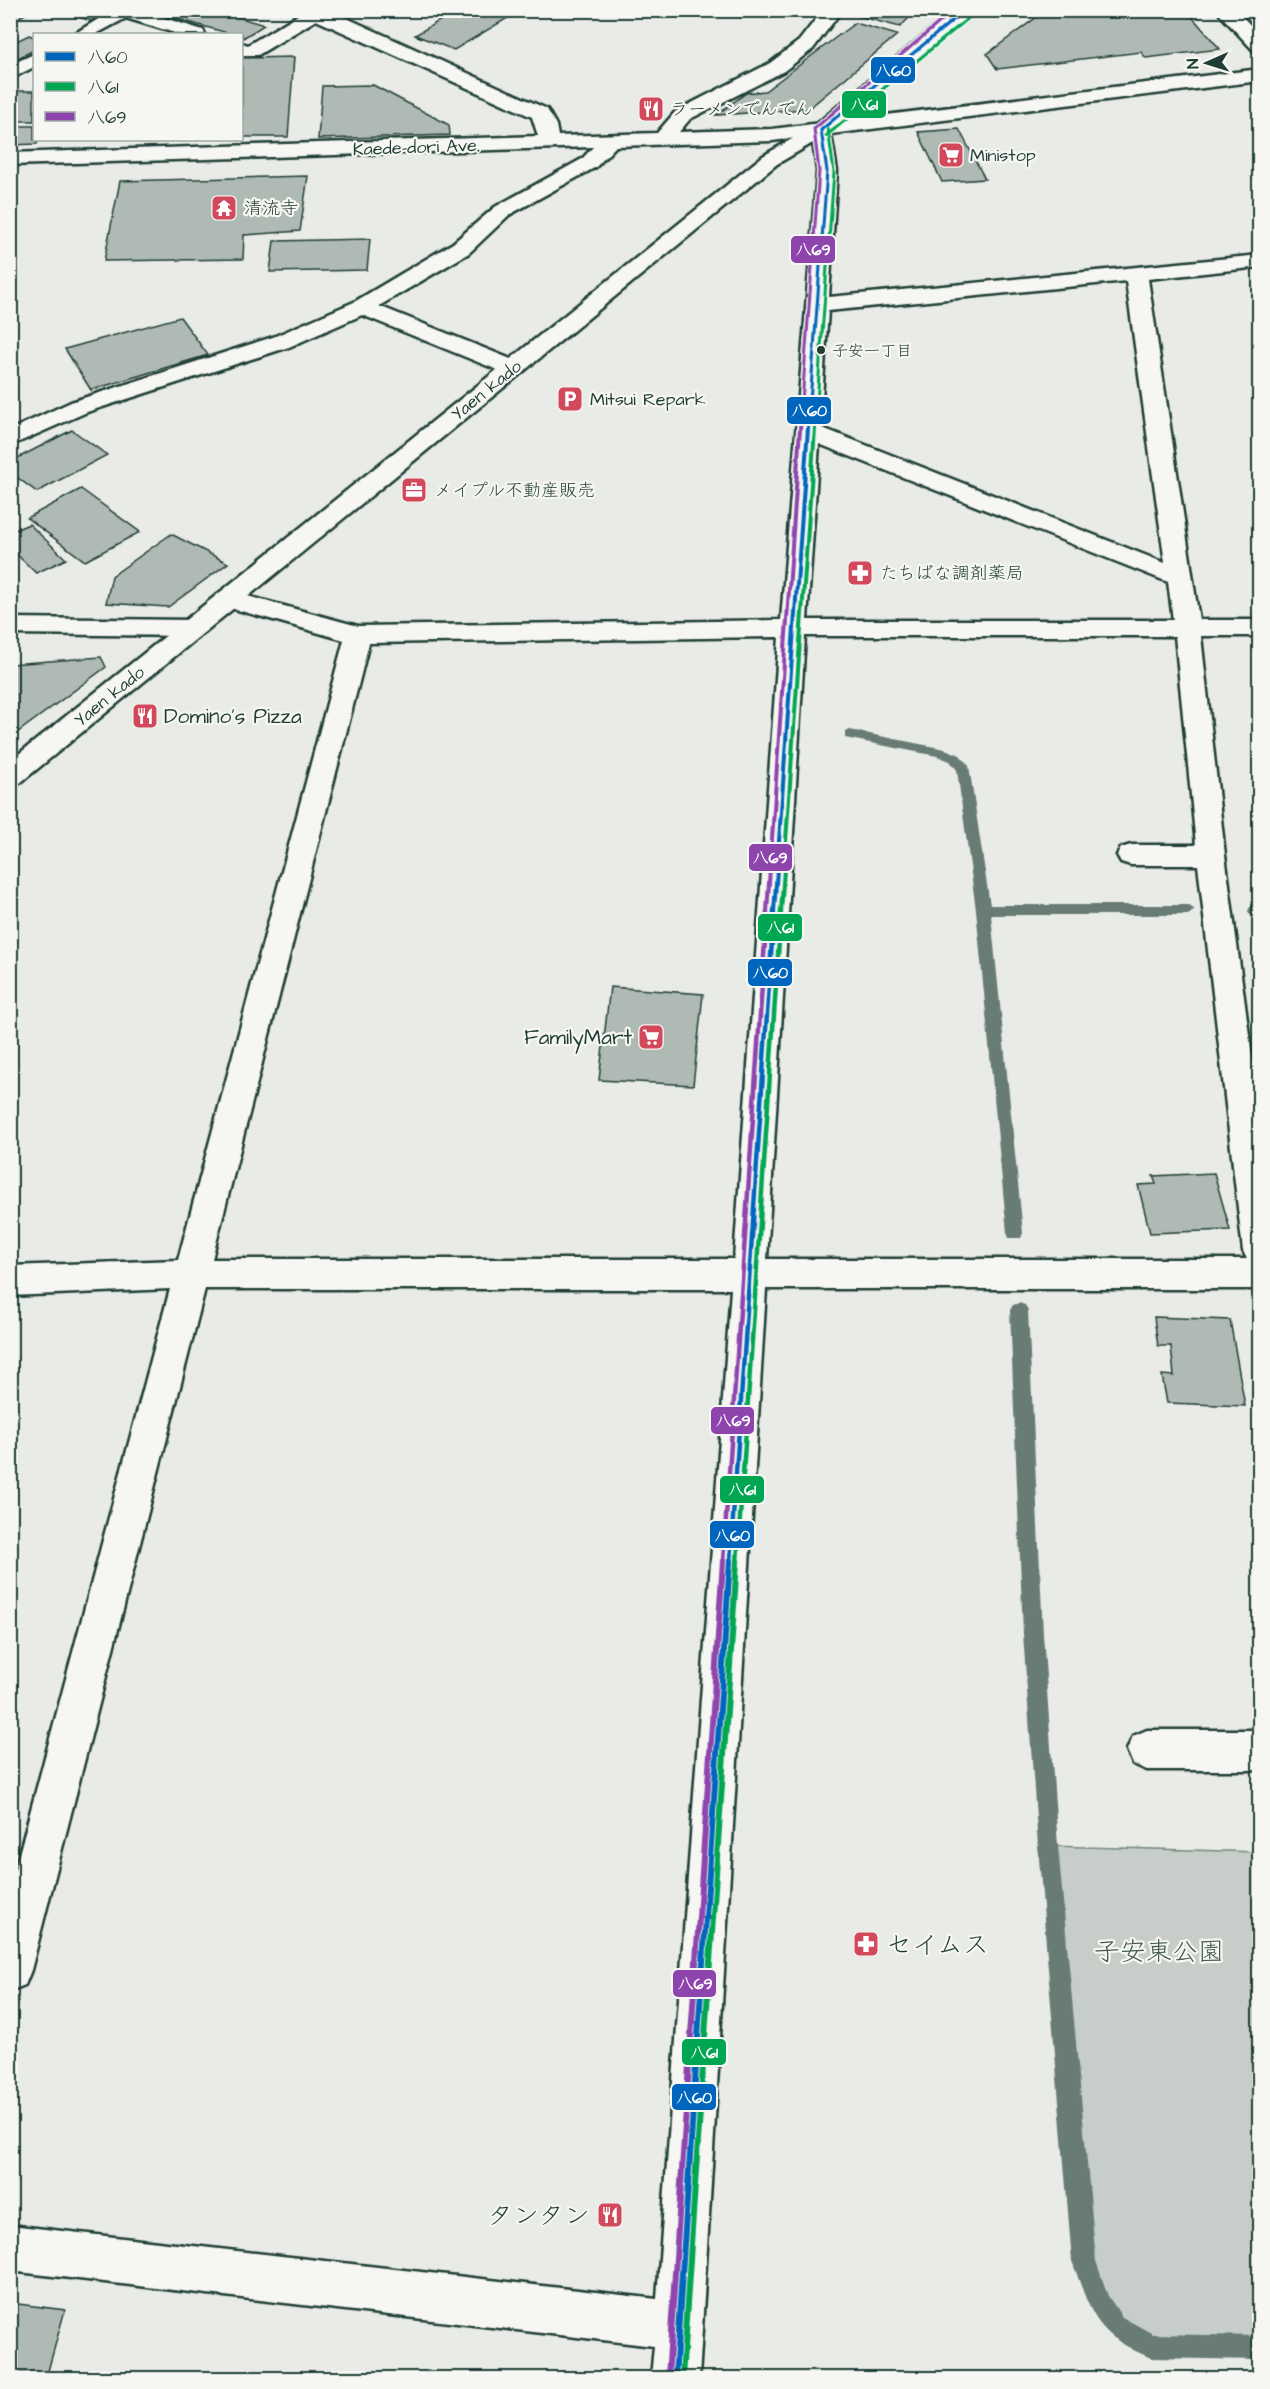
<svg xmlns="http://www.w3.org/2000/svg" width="1270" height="2389" font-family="'Architects Daughter','Klee One',sans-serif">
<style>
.green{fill:#c7cec9;stroke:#73867e;stroke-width:1.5}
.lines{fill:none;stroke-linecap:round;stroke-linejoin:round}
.stream{fill:#687c75;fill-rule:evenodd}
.building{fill:#b0bab5;stroke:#1f3d34;stroke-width:1.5}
.minor-casing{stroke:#1f3d34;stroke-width:5}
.major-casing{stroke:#1f3d34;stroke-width:5}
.minor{fill:#f6f6f2;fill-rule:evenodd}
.major{fill:#f6f6f2;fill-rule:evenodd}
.bus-1-far3-casing{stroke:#f6f6f2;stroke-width:6}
.bus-1-far2-casing{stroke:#f6f6f2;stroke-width:8}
.bus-1-far1-casing{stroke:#f6f6f2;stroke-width:9}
.bus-1-casing{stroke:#f6f6f2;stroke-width:10}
.bus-2-far3-casing{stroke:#f6f6f2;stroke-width:6}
.bus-2-far2-casing{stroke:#f6f6f2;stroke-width:8}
.bus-2-far1-casing{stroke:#f6f6f2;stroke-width:9}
.bus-2-casing{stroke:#f6f6f2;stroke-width:10}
.bus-3-far3-casing{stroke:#f6f6f2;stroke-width:6}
.bus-3-far2-casing{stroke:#f6f6f2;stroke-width:8}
.bus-3-far1-casing{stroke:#f6f6f2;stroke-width:9}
.bus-3-casing{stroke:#f6f6f2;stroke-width:10}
.bus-1-far3{stroke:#0065bd;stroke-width:3}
.bus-1-far2{stroke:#0065bd;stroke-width:4}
.bus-1-far1{stroke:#0065bd;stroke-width:4.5}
.bus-1{stroke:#0065bd;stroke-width:6}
.bus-2-far3{stroke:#00a651;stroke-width:3}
.bus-2-far2{stroke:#00a651;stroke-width:4}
.bus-2-far1{stroke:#00a651;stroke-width:4.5}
.bus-2{stroke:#00a651;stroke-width:6}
.bus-3-far3{stroke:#8e44ad;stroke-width:3}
.bus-3-far2{stroke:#8e44ad;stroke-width:4}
.bus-3-far1{stroke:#8e44ad;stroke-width:4.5}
.bus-3{stroke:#8e44ad;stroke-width:6}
.bus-dot{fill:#1f3d34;stroke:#f6f6f2;stroke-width:2}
.labels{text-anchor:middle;stroke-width:4.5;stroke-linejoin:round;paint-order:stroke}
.far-bus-label{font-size:16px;fill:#1f3d34;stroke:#f6f6f2;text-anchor:start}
.far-poi-label{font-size:18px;fill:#1f3d34;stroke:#f6f6f2;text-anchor:start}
.far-street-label{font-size:18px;fill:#1f3d34;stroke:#f6f6f2}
.poi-label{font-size:21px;fill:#1f3d34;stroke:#f6f6f2;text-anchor:start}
.near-poi-label{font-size:26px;fill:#1f3d34;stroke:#f6f6f2;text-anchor:start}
.near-park-label{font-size:26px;fill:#415a52;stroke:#f6f6f2}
.line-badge{stroke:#f6f6f2;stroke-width:2}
.badge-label{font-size:16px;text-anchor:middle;font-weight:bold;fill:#fff}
</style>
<rect width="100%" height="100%" fill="#e9ebe7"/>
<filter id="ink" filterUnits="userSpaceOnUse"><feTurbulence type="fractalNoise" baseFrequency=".0167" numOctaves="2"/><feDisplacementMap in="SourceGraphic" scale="12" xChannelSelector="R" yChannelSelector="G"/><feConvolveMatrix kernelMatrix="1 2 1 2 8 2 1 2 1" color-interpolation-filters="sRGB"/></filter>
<g filter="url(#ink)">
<!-- green -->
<path class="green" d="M1048,1846L1259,1852V2348L1151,2346L1114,2325L1099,2303L1084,2261Z"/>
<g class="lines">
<!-- stream -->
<path class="stream" d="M850,730L945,749L960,755L969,766L990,905H1188L1195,910L1188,915H991L1023,1233L1021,1238H1009L1007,1233L976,910L957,770L950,761L937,756L845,738V732Z
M1260,906V916L1250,915L1248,911L1250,907Z
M1019,1303L1025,1305L1028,1310L1043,1634L1058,1846L1096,2261L1108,2296L1122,2317L1153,2334L1260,2336V2360L1151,2358C1094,2334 1092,2315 1072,2261L1038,1846L1023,1634L1010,1310L1013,1305Z"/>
</g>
<!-- building -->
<path class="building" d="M10,10H33L14,20L10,19Z
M72,10H103L107,12L91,21L69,14Z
M176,10L193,15L198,10H215L264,25L243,38L242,34H231L167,16Z
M458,10H521L454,50L415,35Z
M858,10H884L910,17L900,27L854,15Z
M1074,10H1186L1220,49L1146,58L1141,52L997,69L987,54L1041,14Z
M855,23L897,35L808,109L716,115L746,93L765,91Z
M29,35L34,37V50L14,60L10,59V44Z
M294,57L288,137H242V58Z
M373,85L449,125L450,135L318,139L322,86Z
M10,91H34V121H10Z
M10,126H34V140H38L37,144L10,145Z
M959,129L985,179L942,182L918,132Z
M308,176L300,231L244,235L243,259L104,261L120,181Z
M370,239L367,270L270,272L274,241Z
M180,317L208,355L91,390L65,349Z
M72,430L107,455L37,492L10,472V462Z
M81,489L140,532L85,561L27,518Z
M29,524L66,559L36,573L10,548V532Z
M171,534L228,563L168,607L106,603L112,576Z
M101,657L106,667L10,738L11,664Z
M610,987L703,994L693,1085L599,1080Z
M1214,1173L1230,1230L1150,1233L1138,1185L1156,1184L1153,1176Z
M1154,1317L1230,1320L1245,1406L1167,1403L1162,1375L1174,1376L1171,1346H1158Z
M10,2303L65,2310L46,2378H10Z"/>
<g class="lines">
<!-- minor casing -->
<g class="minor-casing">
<path id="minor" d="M113,10H138L203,30L205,34H178L126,18L96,34H74Z
M306,10H329L547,109L556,125L558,136L657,133L676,111L770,63L799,41L823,10H842L813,49L784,71L690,119L679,132L772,129L1260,69V81L831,134L837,171L829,297L1260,255V267L1148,279L1199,620H1260V636H1201L1225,855L1260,1117V1289H766L699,2378H651L654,2346L10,2271V2225L657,2299L731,1289H205L31,1970L25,1985L10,1991V1888L170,1289L10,1296V1266L178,1260L344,640L220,605L216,599L220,593L229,591L358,626L781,620L817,171L812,136L772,141L616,146L596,167L509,215L469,253L379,306L521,363L524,368L521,373H505L362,315L289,347L87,412L10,446V430L71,402L273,337L354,302L453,243L495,207L582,159L593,147L10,165V153L538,136L532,117L316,20L258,55H242V43L248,45ZM1126,281L1165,563L820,427L828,311ZM819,444L1168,582L1173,620H807ZM805,636H1175L1196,845H1131L1121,848L1117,855L1121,862L1131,865H1198L1243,1251L1247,1259H767ZM779,637L734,1259H212L369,643Z
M1216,10H1236L1260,35V52L1253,50Z
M34,54V67L10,79V65Z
M10,618L192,620L201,622L205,628L201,634L192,636L10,634Z
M1147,1730H1260V1770H1147L1133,1764L1127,1750L1133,1736Z"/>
</g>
<!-- major casing -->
<g class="major-casing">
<path id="major" d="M954,10H975L828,134L777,164L20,783L10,786V761L763,156L814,126Z"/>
</g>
<!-- minor -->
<use href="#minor" class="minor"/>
<!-- major -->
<use href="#major" class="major"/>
<!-- bus-1-far3 casing -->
<g class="bus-1-far3-casing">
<path id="bus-1-far3" d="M821,130L965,10
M810,402L827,171L821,130"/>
</g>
<!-- bus-1-far2 casing -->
<g class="bus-1-far2-casing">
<path id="bus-1-far2" d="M774,912L810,400"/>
</g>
<!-- bus-1-far1 casing -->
<g class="bus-1-far1-casing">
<path id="bus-1-far1" d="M730,1562L774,911"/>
</g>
<!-- bus-1 casing -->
<g class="bus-1-casing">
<path id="bus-1" d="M675,2378L730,1561"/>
</g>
<!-- bus-2-far3 casing -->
<g class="bus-2-far3-casing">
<path id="bus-2-far3" d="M826,136L971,16
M817,402L834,172L828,129"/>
</g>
<!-- bus-2-far2 casing -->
<g class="bus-2-far2-casing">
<path id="bus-2-far2" d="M781,912L817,400"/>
</g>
<!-- bus-2-far1 casing -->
<g class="bus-2-far1-casing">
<path id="bus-2-far1" d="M737,1562L781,911"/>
</g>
<!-- bus-2 casing -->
<g class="bus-2-casing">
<path id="bus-2" d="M682,2378L737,1561"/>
</g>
<!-- bus-3-far3 casing -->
<g class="bus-3-far3-casing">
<path id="bus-3-far3" d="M802,402L819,171L814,129L954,10"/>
</g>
<!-- bus-3-far2 casing -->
<g class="bus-3-far2-casing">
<path id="bus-3-far2" d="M767,912L802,400"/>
</g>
<!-- bus-3-far1 casing -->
<g class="bus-3-far1-casing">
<path id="bus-3-far1" d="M723,1562L767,911"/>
</g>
<!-- bus-3 casing -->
<g class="bus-3-casing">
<path id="bus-3" d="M668,2377L723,1561"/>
</g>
<!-- bus-1-far3 -->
<use href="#bus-1-far3" class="bus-1-far3"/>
<!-- bus-1-far2 -->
<use href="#bus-1-far2" class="bus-1-far2"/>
<!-- bus-1-far1 -->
<use href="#bus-1-far1" class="bus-1-far1"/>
<!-- bus-1 -->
<use href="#bus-1" class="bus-1"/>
<!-- bus-2-far3 -->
<use href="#bus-2-far3" class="bus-2-far3"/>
<!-- bus-2-far2 -->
<use href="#bus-2-far2" class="bus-2-far2"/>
<!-- bus-2-far1 -->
<use href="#bus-2-far1" class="bus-2-far1"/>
<!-- bus-2 -->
<use href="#bus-2" class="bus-2"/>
<!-- bus-3-far3 -->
<use href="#bus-3-far3" class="bus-3-far3"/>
<!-- bus-3-far2 -->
<use href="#bus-3-far2" class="bus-3-far2"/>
<!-- bus-3-far1 -->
<use href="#bus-3-far1" class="bus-3-far1"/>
<!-- bus-3 -->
<use href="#bus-3" class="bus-3"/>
</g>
</g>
<!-- icons -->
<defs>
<g id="restaurant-square" transform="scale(1.35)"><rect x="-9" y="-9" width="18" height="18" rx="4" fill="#d1495b" stroke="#f6f6f2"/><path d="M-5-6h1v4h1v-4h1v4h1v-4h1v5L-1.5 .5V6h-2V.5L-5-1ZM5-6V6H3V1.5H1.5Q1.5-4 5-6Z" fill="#fff"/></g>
<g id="supermarket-square" transform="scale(1.35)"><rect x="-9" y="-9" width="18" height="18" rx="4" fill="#d1495b" stroke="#f6f6f2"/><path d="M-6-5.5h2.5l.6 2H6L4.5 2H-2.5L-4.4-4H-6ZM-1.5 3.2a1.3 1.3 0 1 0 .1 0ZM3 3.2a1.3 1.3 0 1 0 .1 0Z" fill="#fff"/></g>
<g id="temple-square" transform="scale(1.35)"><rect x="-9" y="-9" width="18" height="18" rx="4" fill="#d1495b" stroke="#f6f6f2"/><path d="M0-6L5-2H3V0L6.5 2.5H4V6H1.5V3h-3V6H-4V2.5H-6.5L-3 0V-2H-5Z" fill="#fff"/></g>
<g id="parking-square" transform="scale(1.35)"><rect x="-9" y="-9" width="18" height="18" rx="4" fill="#d1495b" stroke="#f6f6f2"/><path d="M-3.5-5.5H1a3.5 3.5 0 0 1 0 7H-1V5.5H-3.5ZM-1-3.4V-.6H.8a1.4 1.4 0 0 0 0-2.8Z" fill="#fff"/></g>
<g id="office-square" transform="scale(1.35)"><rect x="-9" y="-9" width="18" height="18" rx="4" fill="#d1495b" stroke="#f6f6f2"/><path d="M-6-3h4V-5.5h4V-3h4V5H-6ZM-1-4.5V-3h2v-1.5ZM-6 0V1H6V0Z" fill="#fff"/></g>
<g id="pharmacy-square" transform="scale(1.35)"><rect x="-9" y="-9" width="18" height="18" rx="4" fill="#d1495b" stroke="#f6f6f2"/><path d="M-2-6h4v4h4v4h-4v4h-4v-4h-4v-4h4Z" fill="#fff"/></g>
</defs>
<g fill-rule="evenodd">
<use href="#restaurant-square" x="651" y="109"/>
<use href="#supermarket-square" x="951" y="155"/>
<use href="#temple-square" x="224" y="208"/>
<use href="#parking-square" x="570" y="399"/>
<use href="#office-square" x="414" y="490"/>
<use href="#pharmacy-square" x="860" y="573"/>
<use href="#restaurant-square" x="145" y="716"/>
<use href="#supermarket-square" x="651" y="1037"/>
<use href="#pharmacy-square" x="866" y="1944"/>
<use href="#restaurant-square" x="610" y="2215"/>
</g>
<!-- markers -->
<circle class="bus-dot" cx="821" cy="350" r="5"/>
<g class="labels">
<!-- far-bus labels -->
<g class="far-bus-label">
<text x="832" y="356">子安一丁目</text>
</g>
<!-- far-poi labels -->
<g class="far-poi-label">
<text x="670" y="115">ラーメンでんでん</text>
<text x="970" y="161">Ministop</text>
<text x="244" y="214">清流寺</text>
<text x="590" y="405">Mitsui Repark</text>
<text x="434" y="496">メイプル不動産販売</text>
<text x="880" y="579">たちばな調剤薬局</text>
</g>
<!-- far-street labels -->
<g class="far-street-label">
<text transform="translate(416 147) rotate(-2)" y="6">Kaede-dori Ave.</text>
<text transform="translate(486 390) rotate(-39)" y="6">Yaen kado</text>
<text transform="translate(109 696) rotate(-39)" y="6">Yaen kado</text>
</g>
<!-- poi labels -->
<g class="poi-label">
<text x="164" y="723">Domino's Pizza</text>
<text x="632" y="1044" text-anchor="end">FamilyMart</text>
</g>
<!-- near-poi labels -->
<g class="near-poi-label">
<text x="886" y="1953">セイムス</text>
<text x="590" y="2224" text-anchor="end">タンタン</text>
</g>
<!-- near-park labels -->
<g class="near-park-label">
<text x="1159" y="1960">子安東公園</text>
</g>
</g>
<g class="line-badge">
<rect x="870" y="56" width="46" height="28" rx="6" fill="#0065bd"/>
<rect x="841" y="90" width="46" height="29" rx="6" fill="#00a651"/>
<rect x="790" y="235" width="46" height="29" rx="6" fill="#8e44ad"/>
<rect x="786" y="396" width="46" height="29" rx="6" fill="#0065bd"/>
<rect x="748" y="843" width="45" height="29" rx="6" fill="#8e44ad"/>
<rect x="757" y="913" width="46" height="29" rx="6" fill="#00a651"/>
<rect x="747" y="958" width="46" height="29" rx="6" fill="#0065bd"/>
<rect x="710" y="1406" width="45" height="29" rx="6" fill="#8e44ad"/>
<rect x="719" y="1475" width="46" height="29" rx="6" fill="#00a651"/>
<rect x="709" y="1520" width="46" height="29" rx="6" fill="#0065bd"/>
<rect x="672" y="1969" width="45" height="29" rx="6" fill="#8e44ad"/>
<rect x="681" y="2038" width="46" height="28" rx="6" fill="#00a651"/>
<rect x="671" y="2083" width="46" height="28" rx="6" fill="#0065bd"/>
</g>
<g class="badge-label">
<text x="893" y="76">八60</text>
<text x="864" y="110">八61</text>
<text x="813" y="255">八69</text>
<text x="809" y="416">八60</text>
<text x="770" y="863">八69</text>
<text x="780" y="933">八61</text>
<text x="770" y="978">八60</text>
<text x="733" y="1426">八69</text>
<text x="742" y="1495">八61</text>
<text x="732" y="1541">八60</text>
<text x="695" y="1989">八69</text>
<text x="704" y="2058">八61</text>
<text x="694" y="2103">八60</text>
</g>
<!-- margin -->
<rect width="1270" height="2389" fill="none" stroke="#f6f6f2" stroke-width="36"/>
<rect x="18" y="18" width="1234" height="2353" fill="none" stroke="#1f3d34" stroke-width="2" filter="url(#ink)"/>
<!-- legend -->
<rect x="33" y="33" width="210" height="108" fill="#f6f6f2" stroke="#a0aca6" stroke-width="1.5"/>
<rect x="45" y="52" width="30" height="9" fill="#0065bd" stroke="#a0aca6" stroke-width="1.5"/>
<text x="87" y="63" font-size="18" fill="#1f3d34">八60</text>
<rect x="45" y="82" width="30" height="9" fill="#00a651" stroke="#a0aca6" stroke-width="1.5"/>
<text x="87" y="93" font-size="18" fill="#1f3d34">八61</text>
<rect x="45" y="112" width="30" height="9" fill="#8e44ad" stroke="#a0aca6" stroke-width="1.5"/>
<text x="87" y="123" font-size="18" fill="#1f3d34">八69</text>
<!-- north arrow -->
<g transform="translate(1207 63) rotate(267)" stroke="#f6f6f2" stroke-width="4.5" paint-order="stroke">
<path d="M0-4.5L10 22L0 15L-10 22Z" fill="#1f3d34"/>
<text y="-9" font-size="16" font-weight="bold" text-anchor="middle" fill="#1f3d34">N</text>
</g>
</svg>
